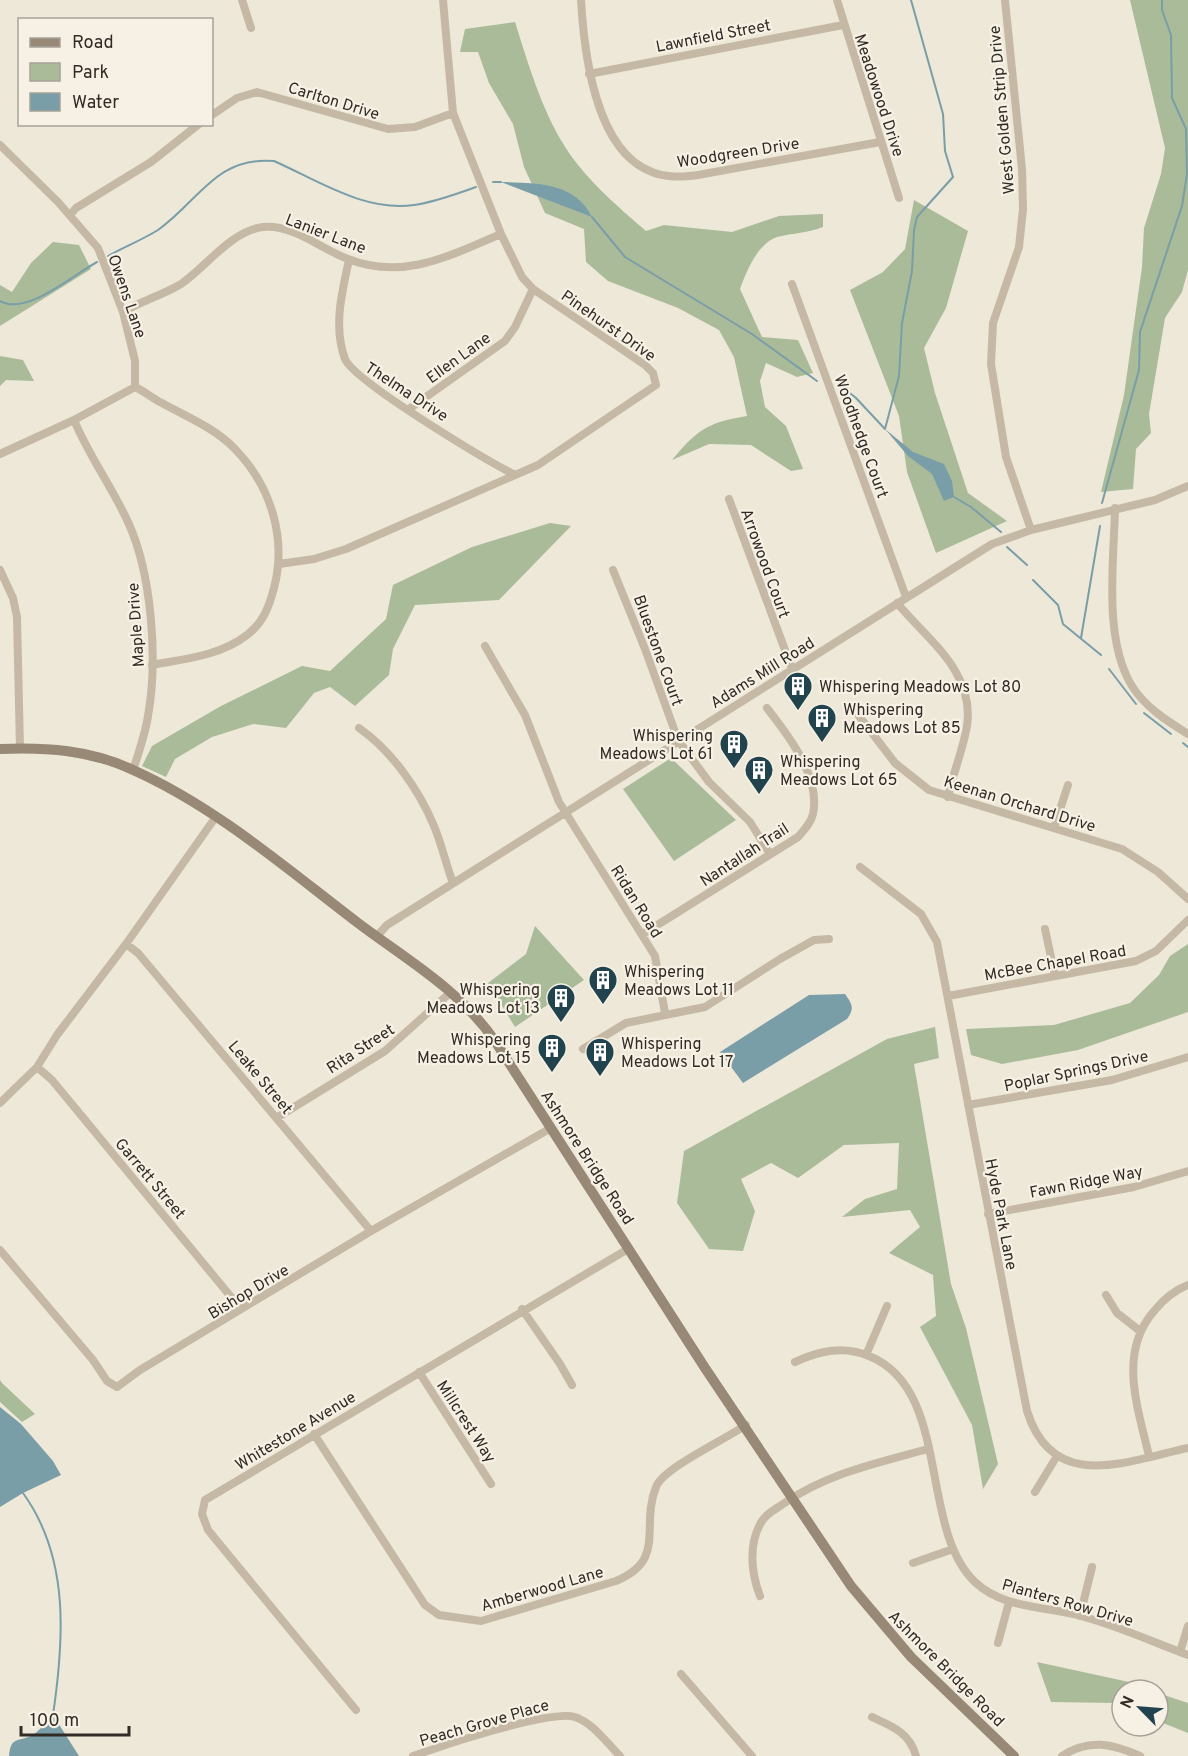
<svg xmlns="http://www.w3.org/2000/svg" width="1188" height="1756" font-family="Overpass,sans-serif">
<style>
.green{fill:#aabb9a}
.water{fill:#7a9ea8}
.lines{fill:none;stroke-linecap:round;stroke-linejoin:round}
.stream{stroke:#7a9ea8;stroke-width:2}
.street{stroke:#c5b9a5;stroke-width:8}
.secondary{stroke:#988977;stroke-width:10}
.labels{text-anchor:middle;stroke-width:4.5;stroke-linejoin:round;paint-order:stroke}
.street-label{font-size:16px;fill:#312b26;stroke:#f6f1e4}
.poi-label{font-size:16px;fill:#312b26;stroke:#f6f1e4;text-anchor:start}
</style>
<rect width="100%" height="100%" fill="#eee8d8"/>
<!-- green -->
<path class="green" d="M1130,0H1188V270L1182,292L1165,318L1149,414L1151,433L1136,449L1133,489L1101,492L1124,395L1142,267L1144,228L1161,174L1165,148Z
M515,22C528,63 541,108 564,145C584,178 617,206 646,231L664,225L732,232L779,216L823,214V227C808,233 793,233 777,237C758,243 746,272 740,289L762,337L798,340L813,373L797,377L766,363L760,381L765,407L786,426L803,469L791,471L751,445L709,444L672,460C697,430 708,422 747,416L734,357L719,330L678,308L608,281L586,262L584,229L545,213L524,167L513,124L489,83L478,52H460L465,29Z
M914,200L968,231L946,308L924,348L935,393L968,493L1007,521L936,553L907,472L899,416L850,290L883,272L905,249Z
M53,242L79,245L91,269L0,326V285L12,292L31,263Z
M0,356L23,360L34,381L6,380L0,386Z
M550,523L571,526L499,600L415,605L393,649L389,675L355,706L330,687L314,693L286,728L253,724L212,737L175,759L166,777L142,766L152,746L221,706L302,666L330,671L386,619L393,585L472,547Z
M671,758L736,820L674,861L623,789Z
M535,926L584,980L515,1027L488,983L526,954Z
M1188,944V1012L1078,1050L1002,1064L971,1055L966,1029L1054,1025L1130,1003L1159,975L1170,956Z
M935,1027L939,1058L914,1064L951,1284L966,1328L998,1464L983,1489L972,1425L920,1327L936,1316L933,1275L889,1253L920,1227L910,1210L842,1217L865,1199L897,1189L899,1143L844,1145L798,1178L771,1163L741,1179L755,1211L743,1251L709,1249L677,1203L684,1151L887,1039Z
M0,1380L2,1383L35,1414L22,1422L0,1402Z
M1037,1662L1129,1682L1150,1690H1122V1706L1115,1703L1051,1702Z
M1158,1693L1188,1703V1733L1158,1721Z"/>
<!-- water -->
<path class="water" d="M501,182C537,183 575,182 592,217Z
M885,429L913,452L944,464L952,481L954,497L944,501L932,474L908,456Z
M845,994C852,1004 855,1008 847,1019L743,1083L720,1052L809,995Z
M0,1407L21,1424L53,1461L61,1475L23,1493L0,1507Z
M53,1715L79,1756H9C11,1737 16,1742 31,1736C38,1733 47,1721 53,1715Z"/>
<g class="lines">
<!-- stream -->
<path class="stream" d="M493,182H501
M592,217L625,257L752,334L817,381
M108,256C124,247 142,240 158,230C199,201 216,156 274,161C317,180 364,212 414,205C435,202 456,194 476,187
M0,301C27,316 73,275 97,262
M836,382L856,398L885,429
M885,429L899,376L902,323L912,271L914,230L917,217L953,177L945,151L943,114L911,0
M954,497L971,507L1001,532
M1102,503L1139,370L1140,332L1182,206L1187,174L1186,129L1172,98L1171,35L1162,10V0
M1007,547L1027,565
M1033,580L1058,605L1063,624L1101,655
M1081,638L1100,526
M1109,669L1136,704
M1144,713L1171,734
M1183,743L1188,747
M23,1493C70,1558 64,1640 53,1715"/>
<!-- street -->
<path class="street" d="M242,0L251,28
M581,0C584,51 595,151 652,172C667,178 682,177 698,175L880,142
M837,0L899,198
M1005,0L1022,169L1023,209L1019,247L993,323L991,364L1006,457L1031,530
M589,74L843,25
M212,115L237,98L257,92L388,129L415,127L453,113
M0,145L58,202L98,248L123,312L135,361V387
M70,215L76,208L151,162L199,124
M349,260C342,292 333,327 345,359C355,382 486,460 515,475
M792,284L906,597
M123,312C141,301 163,295 181,284C206,267 231,231 263,227C293,224 321,249 348,259C404,281 451,255 501,234
M135,387C144,391 152,398 162,403C187,417 215,428 235,449C271,486 287,538 274,588C269,607 263,623 247,635C220,656 184,659 152,665
M409,409L505,341L515,327L533,289
M74,420C89,456 112,487 128,522C152,574 158,660 148,716C145,735 139,752 133,770
M0,454L74,420L135,387
M729,499L792,669
M1115,508C1114,561 1103,639 1132,686C1145,707 1167,721 1188,734
M279,564L314,559L346,549L538,465L656,385L653,373L645,365L533,289L522,277L501,234L453,113L443,0
M0,570L13,598L17,617L20,748
M613,570L645,649L678,740L709,782L750,822L770,854
M897,603C928,640 975,672 967,726C963,750 953,773 948,797
M485,646L525,715L559,802L655,956L665,1013
M859,716L895,763L929,790L1122,849L1158,872L1188,899
M359,728C392,751 419,790 434,826C442,845 446,865 453,883
M1054,828L1068,785
M860,867L921,914L937,942L1027,1411C1053,1494 1127,1461 1188,1448
M1045,929L1055,976
M643,934L798,837C804,830 811,823 813,814C821,777 788,735 767,708
M377,936L387,925L992,544L1031,530L1155,500L1188,486
M126,944L138,953L371,1231
M948,996L1136,961L1156,951L1188,920
M583,1049L626,1023L705,1007L780,959L814,940L829,939
M37,1067L52,1080L241,1309
M0,1103L37,1067L57,1035L126,944L215,818
M968,1105L1112,1080L1188,1057
M278,1117L385,1051L451,992
M988,1214L1134,1187L1188,1171
M0,1250L93,1360L107,1381L117,1387L140,1370L371,1231L551,1128
M1106,1295L1117,1313L1140,1331
M522,1309L560,1364L572,1385
M866,1355L887,1306
M795,1362C819,1351 843,1345 869,1356C952,1389 918,1528 975,1582C1003,1609 1046,1606 1081,1616C1118,1626 1153,1642 1188,1655
M419,1372L491,1484
M314,1434L425,1605L439,1615L481,1621L616,1581C667,1560 640,1527 656,1487C663,1468 726,1439 746,1425
M1149,1456C1138,1408 1117,1352 1155,1310C1164,1299 1175,1290 1188,1285
M1035,1492L1057,1456
M913,1563L953,1549
M760,1596C751,1573 748,1543 762,1521C767,1513 776,1509 783,1504C828,1473 877,1463 928,1449
M1080,1616L1092,1567
M998,1643L1009,1602
M1180,1652L1188,1626
M681,1674L752,1756
M356,1710L208,1530L202,1514L205,1500L628,1249
M872,1717C892,1726 910,1733 916,1756
M413,1756C441,1746 551,1709 575,1717C593,1723 607,1743 620,1756
M1062,1756C1089,1738 1113,1744 1140,1756"/>
<!-- secondary -->
<path class="secondary" d="M0,749C46,747 91,750 133,770C216,807 287,869 358,923C407,960 459,989 495,1041L705,1368L851,1586L911,1657L1014,1756"/>
</g>
<!-- icons -->
<defs>
<g id="building-pin" transform="scale(1.5)"><path d="M0 17L-7.5 6A9.5 9.5 0 1 1 7.5 6Z" fill="#20434e" stroke="#f6f1e4"/><path d="M-4-6H4V6H1V3H-1V6H-4ZM-2.5-4.3h1.7v1.8h-1.7ZM.8-4.3h1.7v1.8H.8ZM-2.5-1h1.7V.8h-1.7ZM.8-1h1.7V.8H.8Z" fill="#fff"/></g>
</defs>
<g fill-rule="evenodd">
<use href="#building-pin" x="798" y="686"/>
<use href="#building-pin" x="822" y="718"/>
<use href="#building-pin" x="734" y="744"/>
<use href="#building-pin" x="759" y="770"/>
<use href="#building-pin" x="603" y="980"/>
<use href="#building-pin" x="561" y="998"/>
<use href="#building-pin" x="552" y="1048"/>
<use href="#building-pin" x="600" y="1052"/>
</g>
<g class="labels">
<!-- street labels -->
<g class="street-label">
<text transform="translate(713 35) rotate(-11)" y="6">Lawnfield Street</text>
<text transform="translate(880 95) rotate(72)" y="6">Meadowood Drive</text>
<text transform="translate(334 100) rotate(17)" y="6">Carlton Drive</text>
<text transform="translate(1001 110) rotate(-95)" y="6">West Golden Strip Drive</text>
<text transform="translate(738 152) rotate(-9)" y="6">Woodgreen Drive</text>
<text transform="translate(326 233) rotate(21)" y="6">Lanier Lane</text>
<text transform="translate(128 296) rotate(71)" y="6">Owens Lane</text>
<text transform="translate(609 325) rotate(35)" y="6">Pinehurst Drive</text>
<text transform="translate(458 357) rotate(-36)" y="6">Ellen Lane</text>
<text transform="translate(407 391) rotate(33)" y="6">Thelma Drive</text>
<text transform="translate(862 436) rotate(70)" y="6">Woodhedge Court</text>
<text transform="translate(766 563) rotate(70)" y="6">Arrowood Court</text>
<text transform="translate(135 625) rotate(-94)" y="6">Maple Drive</text>
<text transform="translate(659 650) rotate(70)" y="6">Bluestone Court</text>
<text transform="translate(762 672) rotate(-32)" y="6">Adams Mill Road</text>
<text transform="translate(1020 803) rotate(17)" y="6">Keenan Orchard Drive</text>
<text transform="translate(744 854) rotate(-33)" y="6">Nantallah Trail</text>
<text transform="translate(637 901) rotate(58)" y="6">Ridan Road</text>
<text transform="translate(1055 962) rotate(-10)" y="6">McBee Chapel Road</text>
<text transform="translate(360 1048) rotate(-33)" y="6">Rita Street</text>
<text transform="translate(1076 1070) rotate(-12)" y="6">Poplar Springs Drive</text>
<text transform="translate(261 1077) rotate(50)" y="6">Leake Street</text>
<text transform="translate(588 1157) rotate(57)" y="6">Ashmore Bridge Road</text>
<text transform="translate(151 1178) rotate(50)" y="6">Garrett Street</text>
<text transform="translate(1086 1181) rotate(-11)" y="6">Fawn Ridge Way</text>
<text transform="translate(1002 1214) rotate(79)" y="6">Hyde Park Lane</text>
<text transform="translate(248 1291) rotate(-31)" y="6">Bishop Drive</text>
<text transform="translate(467 1421) rotate(57)" y="6">Millcrest Way</text>
<text transform="translate(295 1430) rotate(-31)" y="6">Whitestone Avenue</text>
<text transform="translate(542 1588) rotate(-16)" y="6">Amberwood Lane</text>
<text transform="translate(1068 1602) rotate(16)" y="6">Planters Row Drive</text>
<text transform="translate(947 1668) rotate(45)" y="6">Ashmore Bridge Road</text>
<text transform="translate(484 1722) rotate(-16)" y="6">Peach Grove Place</text>
</g>
<!-- poi labels -->
<g class="poi-label">
<text x="819" y="692">Whispering Meadows Lot 80</text>
<text x="843" y="715">Whispering<tspan x="843" dy="18">Meadows Lot 85</tspan></text>
<text x="713" y="741" text-anchor="end">Whispering<tspan x="713" dy="18">Meadows Lot 61</tspan></text>
<text x="780" y="767">Whispering<tspan x="780" dy="18">Meadows Lot 65</tspan></text>
<text x="624" y="977">Whispering<tspan x="624" dy="18">Meadows Lot 11</tspan></text>
<text x="540" y="995" text-anchor="end">Whispering<tspan x="540" dy="18">Meadows Lot 13</tspan></text>
<text x="531" y="1045" text-anchor="end">Whispering<tspan x="531" dy="18">Meadows Lot 15</tspan></text>
<text x="621" y="1049">Whispering<tspan x="621" dy="18">Meadows Lot 17</tspan></text>
</g>
</g>
<!-- legend -->
<rect x="18" y="18" width="195" height="108" fill="#f6f1e4" stroke="#a7a298" stroke-width="1.5"/>
<rect x="30" y="38" width="30" height="9" fill="#988977" stroke="#a7a298" stroke-width="1.5"/>
<text x="72" y="48" font-size="18" fill="#312b26">Road</text>
<rect x="30" y="63" width="30" height="18" fill="#aabb9a" stroke="#a7a298" stroke-width="1.5"/>
<text x="72" y="78" font-size="18" fill="#312b26">Park</text>
<rect x="30" y="93" width="30" height="18" fill="#7a9ea8" stroke="#a7a298" stroke-width="1.5"/>
<text x="72" y="108" font-size="18" fill="#312b26">Water</text>
<!-- north arrow -->
<g transform="translate(1140 1708) rotate(295)"><circle r="28" fill="#f6f1e4" stroke="#a7a298" stroke-width="1.5"/>
<path d="M0-4.5L10 22L0 15L-10 22Z" fill="#20434e"/>
<text y="-9" font-size="16" font-weight="bold" text-anchor="middle" fill="#312b26">N</text>
</g>
<!-- scale -->
<path d="M21 1726v9h108v-9" fill="none" stroke="#312b26" stroke-width="3"/>
<text x="30" y="1726" font-size="18" fill="#312b26" stroke="#f6f1e4" stroke-width="4.5" paint-order="stroke">100 m</text>
</svg>
